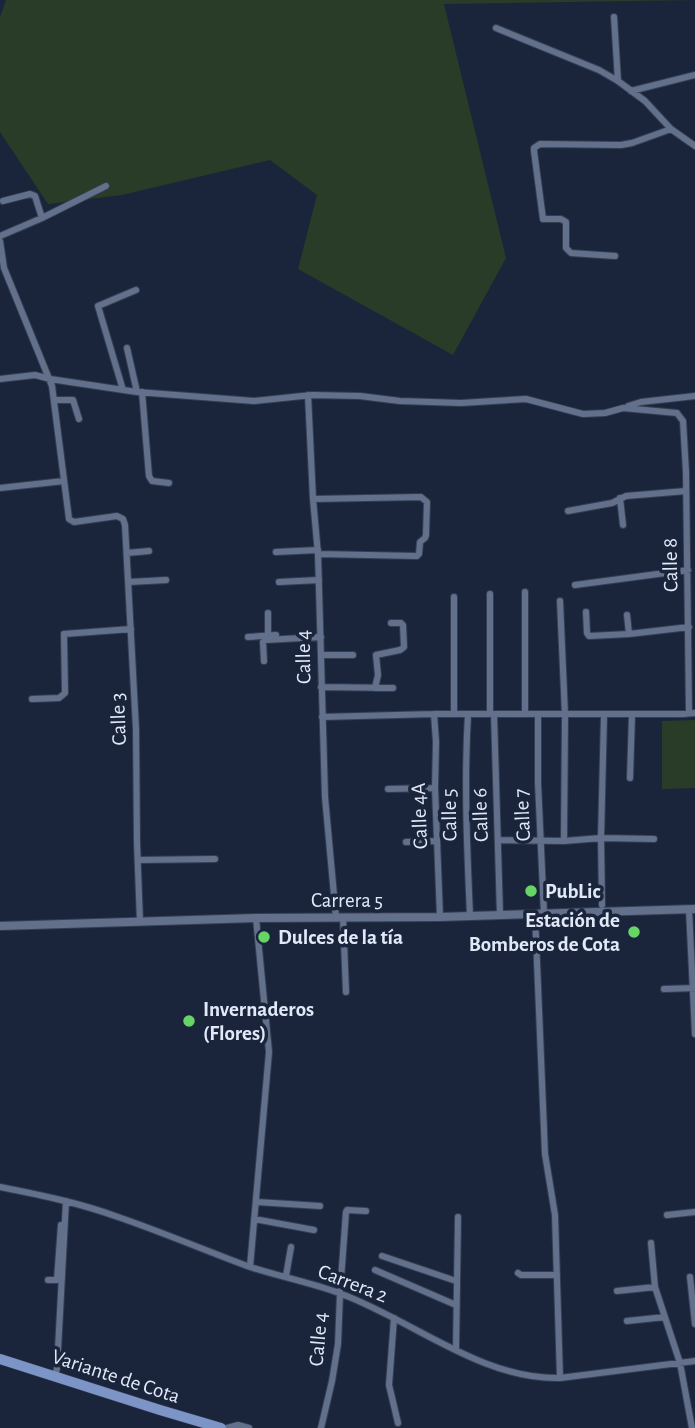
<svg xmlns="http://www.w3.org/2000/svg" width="695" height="1428" font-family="'Alegreya Sans',sans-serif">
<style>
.green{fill:#283c27}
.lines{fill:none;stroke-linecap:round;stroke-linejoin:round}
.street-casing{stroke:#353e51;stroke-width:8}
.secondary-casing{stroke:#353e51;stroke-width:10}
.primary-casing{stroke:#353e51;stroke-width:11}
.street{stroke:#63708b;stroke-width:6}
.secondary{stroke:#63708b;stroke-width:8}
.primary{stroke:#7c95c6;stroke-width:10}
.poi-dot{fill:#67d466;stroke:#1a253c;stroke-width:2.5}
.labels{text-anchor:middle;stroke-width:7;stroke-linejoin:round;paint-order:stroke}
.street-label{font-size:21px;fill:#e1e9f8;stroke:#1a253c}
.poi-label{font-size:21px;font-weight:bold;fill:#e1e9f8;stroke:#1a253c;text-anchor:start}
</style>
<rect width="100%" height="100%" fill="#1a253c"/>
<!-- green -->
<path class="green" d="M6,0H695L444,4L506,258L453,355L298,269L317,195L270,160L122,195L48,204L0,132V17Z
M695,720V788L662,789V721Z"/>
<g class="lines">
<!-- street casing -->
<g class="street-casing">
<path id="street" d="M614,17L618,81
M496,28L599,70L618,81L645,101L671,129L695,146
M631,91L695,75
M3,201L30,194L35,196L42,218
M0,236L42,218L106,186
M0,241L4,268L52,386L69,519L74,522L117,516L123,519L125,525L136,729L137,843L140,922
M615,256L571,253L566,248V222L561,219H543L534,151V148L540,144L621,145L632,143L671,129
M127,348L137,392
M0,379L35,375L50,379L137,392L254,401L312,395L360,396L400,401L461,403L526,399L583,414L605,413L623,408L677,413L683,421L686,472L689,713
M123,390L98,306L136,290
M142,392L149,476L152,481L169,483
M308,395L313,499L318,554L325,797L336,917
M54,400H73L79,419
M628,406L641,402L695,396
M0,488L64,481
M620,498L623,525
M313,499L421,497L427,502L426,535L425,538L420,542L419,554L417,556L318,554
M568,511L612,503L626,496L686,491
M276,552L318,550
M127,553L149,551
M129,582L166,580
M279,582L319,580
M575,585L688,570
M454,597V714
M560,601L565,715L564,841
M586,612L587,633L589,636L629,634L689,627
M627,615L629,634
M268,635V613
M248,637L276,635
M322,655H353
M264,661L263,642L265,640L321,637
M321,687L393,688
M375,688L378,675L376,655L400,650L404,647L403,625L401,623H391
M32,699L59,698L65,693L64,634L131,629
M434,714L436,742L435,788L440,917
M468,714C464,781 467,848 470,916
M490,714V594
M494,714L500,915
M525,714V592
M538,714V783L544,913
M322,717L434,714H683L695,713
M630,778L632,715
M388,789L435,788
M498,840L564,841L601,838L654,839
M406,842L437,841
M138,860L215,859
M602,905L601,838L604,715
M689,909L695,1034
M535,914L545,1154L555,1215L560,1378
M343,917L346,992
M664,989L695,988
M0,1187C40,1195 80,1203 118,1217C162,1232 204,1250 247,1266C277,1276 309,1282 339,1293C411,1319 481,1380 560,1378L695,1361
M257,1202L320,1206
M667,1215L695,1212
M254,1219L314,1230
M651,1243L655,1287L680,1363L692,1428
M382,1256L456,1281
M250,1267L269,1052L256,918
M375,1270L456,1305
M518,1273L521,1275H557
M286,1276L291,1247
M690,1277L695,1324
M48,1280H57L61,1225
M617,1291L655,1287
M394,1318L389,1385L398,1423
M627,1321L665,1317
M456,1350L458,1217
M55,1377L57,1368L66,1201
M227,1428L238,1425L249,1428
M321,1428L332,1381L338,1344L340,1293L346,1212L347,1210L366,1211"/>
</g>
<!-- secondary casing -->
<g class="secondary-casing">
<path id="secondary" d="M0,926L256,918L440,917L695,909"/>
</g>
<!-- primary casing -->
<g class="primary-casing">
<path id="primary" d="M0,1359L160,1410L221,1428"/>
</g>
<!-- street -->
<use href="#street" class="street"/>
<!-- secondary -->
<use href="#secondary" class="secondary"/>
<!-- primary -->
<use href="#primary" class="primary"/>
</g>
<!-- markers -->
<g class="poi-dot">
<circle cx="531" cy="891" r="7"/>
<circle cx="634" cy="932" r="7"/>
<circle cx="264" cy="937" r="7"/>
<circle cx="189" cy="1021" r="7"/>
</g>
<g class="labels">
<!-- street labels -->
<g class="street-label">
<text transform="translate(670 565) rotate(-91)" y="7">Calle 8</text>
<text transform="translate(303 657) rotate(-91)" y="7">Calle 4</text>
<text transform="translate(118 719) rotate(-92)" y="7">Calle 3</text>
<text transform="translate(449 815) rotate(-91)" y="7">Calle 5</text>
<text transform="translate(480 815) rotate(-92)" y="7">Calle 6</text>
<text transform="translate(522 815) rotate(-93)" y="7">Calle 7</text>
<text transform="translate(419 816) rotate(-92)" y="7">Calle 4A</text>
<text x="347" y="907">Carrera 5</text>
<text transform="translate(353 1283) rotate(21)" y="7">Carrera 2</text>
<text transform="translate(318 1339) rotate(-85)" y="7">Calle 4</text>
<text transform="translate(116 1376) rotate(18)" y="7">Variante de Cota</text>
</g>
<!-- poi labels -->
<g class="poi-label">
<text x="545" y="898">PubLic</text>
<text x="620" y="927" text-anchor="end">Estación de<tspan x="620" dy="24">Bomberos de Cota</tspan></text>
<text x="278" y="944">Dulces de la tía</text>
<text x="203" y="1016">Invernaderos<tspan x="203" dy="24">(Flores)</tspan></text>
</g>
</g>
</svg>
